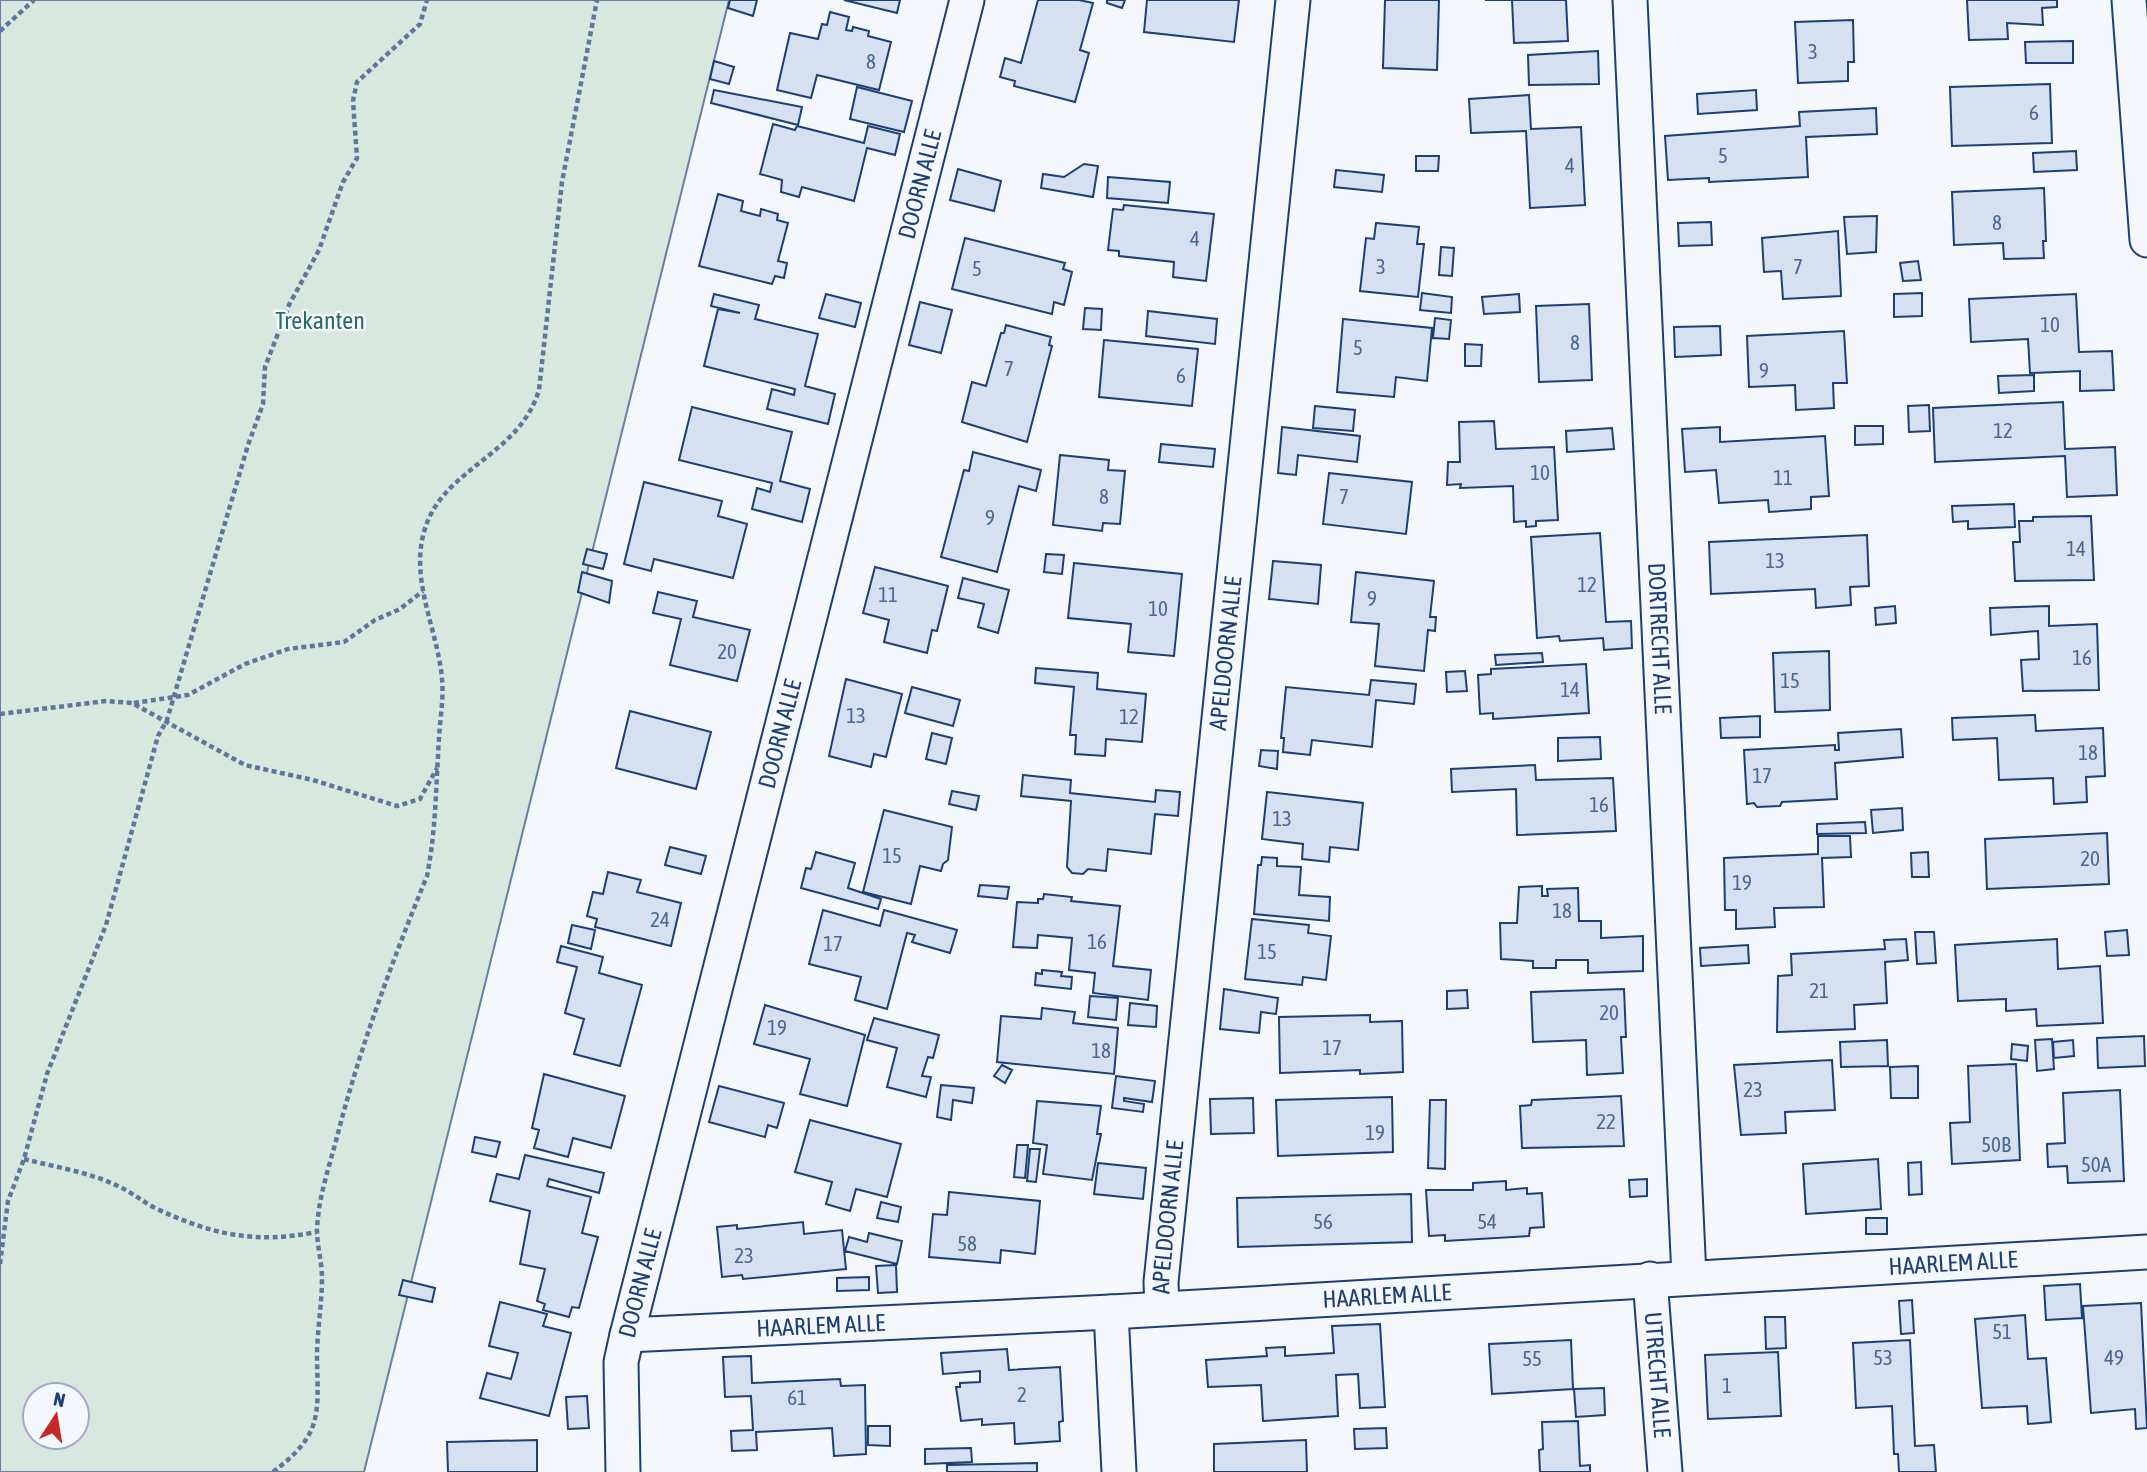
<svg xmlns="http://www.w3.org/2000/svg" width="2147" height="1472" font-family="'Asap Condensed',sans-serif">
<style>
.green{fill:#d7e8df;stroke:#687fa3;stroke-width:2;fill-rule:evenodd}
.building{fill:#d5e0f0;stroke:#1d3f73;stroke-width:2}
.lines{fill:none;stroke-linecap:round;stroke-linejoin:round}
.minor-casing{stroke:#1d3f73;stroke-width:37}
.path{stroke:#5e769c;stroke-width:4.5;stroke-dasharray:5 3.5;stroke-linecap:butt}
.minor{stroke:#f4f7fb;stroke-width:33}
.labels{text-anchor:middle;stroke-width:5;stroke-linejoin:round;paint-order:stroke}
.number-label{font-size:21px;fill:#4b6792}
.street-label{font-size:24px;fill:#1d3f73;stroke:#f4f7fb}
.park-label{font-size:24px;fill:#2c6c60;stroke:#f4f7fb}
</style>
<rect width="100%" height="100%" fill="#f4f7fb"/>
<!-- green -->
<path class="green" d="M0,0H729L364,1472H0ZM35,1395H77V1437H35Z"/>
<!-- building -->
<path class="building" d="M730,0H757L753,16L728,8Z
M844,0H900L897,13Z
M1038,0H1079L1093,3L1080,50L1089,53L1075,102L1014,86L1015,81L1000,77L1005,58L1021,63Z
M1107,0H1125L1122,8L1107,3Z
M1147,0H1239L1234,42L1144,32Z
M1385,0H1439L1437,70L1383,68Z
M1485,0H1566L1568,41L1514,43L1512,0Z
M1967,0H2057V7L2042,8L2043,25L2007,23L2008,39L1969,40Z
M830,12L849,17L846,30L852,31L853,27L869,31L868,36L891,42L879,90L817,75L811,98L777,90L790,33L818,39L822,24L827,25Z
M1853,20L1854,62H1848V81L1798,83L1795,22Z
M2073,41V63H2026L2025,42Z
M1598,51L1599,84L1529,85L1528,55Z
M714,61L734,67L729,84L710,79Z
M2050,84L2052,143L1952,146L1950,87Z
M857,87L912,101L904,132L850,119Z
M714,90L802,107L798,125L711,103Z
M1756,90L1757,110L1698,114L1697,94Z
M1529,95L1531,129L1581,127L1585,205L1530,208L1526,131L1471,133L1469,99Z
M1876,108L1877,134L1806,137L1808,177L1709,182V178L1668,180L1665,136L1800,126L1799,112Z
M773,124L795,130L797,126L864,143L868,126L900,134L895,155L867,148L854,201L802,187L799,197L781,192L782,180L760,174Z
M2076,151L2077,170L2034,172L2033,153Z
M1416,156H1439L1438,171H1416Z
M1084,164L1098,166L1093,197L1041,188L1043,174L1064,177Z
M958,169L1001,181L994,211L950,200Z
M1336,170L1384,175L1382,192L1334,187Z
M1108,177L1170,182L1168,203L1107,198Z
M2044,188L2046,241H2043L2044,258L2004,259L2003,243L1954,245L1952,192Z
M718,194L743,201L741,211L760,216L761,209L778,214L777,220L788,223L778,261L787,263L784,278L775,276L772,284L699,266Z
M1124,205L1214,214L1206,281L1173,277L1174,262L1119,256V251L1108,250L1113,209L1123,210Z
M1877,216L1876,252L1847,254L1844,217Z
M1711,222L1712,245L1679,246L1678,223Z
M1376,223L1419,227L1417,244H1424L1418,297L1360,291L1366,238L1374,239Z
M1838,231L1841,296L1783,299L1781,271L1764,272L1762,238Z
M965,238L1065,263L1063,269L1072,272L1064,305L1054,302L1052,314L952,289Z
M1441,247L1454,248L1452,276L1439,275Z
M1918,261L1921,280L1903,281L1900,263Z
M1422,293L1452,297L1451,313L1420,310Z
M1922,293V316L1894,317V294Z
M714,294L759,305L755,319L818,334L805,386L835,394L828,424L767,409L772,389L794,395L795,389L704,366L718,309L740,313L711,306Z
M826,294L861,303L855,327L819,318Z
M1519,294L1520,312L1484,314L1482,297Z
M2076,294L2079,352L2112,351L2114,390L2080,391V371L2030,373L2028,339L1971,342L1969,299Z
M920,302L952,310L941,353L909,345Z
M1589,304L1592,380L1539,382L1536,306Z
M1085,308L1102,309L1101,330L1083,329Z
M1148,311L1217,319L1215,344L1146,336Z
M1435,318L1451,320L1449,339L1433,338Z
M1343,319L1432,328L1427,381L1396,377L1394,397L1337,392Z
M1006,325L1051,337L1049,345L1052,346L1027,442L962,422L972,382L986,386L1001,333H1004Z
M1720,326L1721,355L1675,357L1674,327Z
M1844,331L1847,383H1833L1834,408L1796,410L1795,385L1749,387L1747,336Z
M1104,340L1198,349L1192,406L1099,397Z
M1465,344L1482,345L1481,366H1465Z
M2034,375V391L1999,393L1998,376Z
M2063,402L2065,449L2115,447L2117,495L2067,497L2065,456L1935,462L1933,408Z
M1929,405L1930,431L1909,432L1908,406Z
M1315,406L1355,410L1353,431L1313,428Z
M692,407L792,432L780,481L810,489L802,522L752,509L757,488L770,492L772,483L679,460Z
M1494,421L1496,449L1554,447L1558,520L1536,521V526L1526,527V521L1514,522L1513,486L1460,488L1461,484L1447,485L1448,462H1460L1459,422Z
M1855,426H1883V444L1855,445Z
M1282,427L1360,436L1357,462L1298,455L1296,475L1278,473Z
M1720,427V442L1825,436L1829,496L1811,497V509L1769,512L1768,500L1719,503L1716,470L1685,472L1682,429Z
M1612,428L1614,449L1567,452L1566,431Z
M1161,444L1215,449L1213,467L1159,462Z
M973,452L1041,470L1036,491L1019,486L997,572L941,557L964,470L969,471Z
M1060,455L1109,460L1108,470L1125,471L1120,524L1103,523L1102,531L1053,525Z
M1329,473L1412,482L1406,534L1323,524Z
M644,482L722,501L718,516L747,524L733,578L654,559L651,571L624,564Z
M2014,504L2015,527L1968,529V521L1953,522L1952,506Z
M2091,516L2094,580L2015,581L2013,542H2020L2019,521H2033V517Z
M1600,533L1606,622L1631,621L1632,648L1604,650L1603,638L1560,641L1559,636L1537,638L1531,537Z
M1867,535L1869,586L1850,587L1851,605L1816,608L1815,589L1711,594L1709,542Z
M587,549L607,554L603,569L583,564Z
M1046,554L1064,555L1062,574L1044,572Z
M1273,561L1321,565L1318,604L1269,599Z
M1074,563L1182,574L1174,656L1128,652L1131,624L1068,618Z
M875,567L948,586L937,631L932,630L927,653L884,642L889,620L863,613Z
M582,572L612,581L609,603L578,592Z
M1356,572L1434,581L1430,617H1436L1435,631L1428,630L1424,671L1375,666L1379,624L1351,622Z
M963,578L1009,590L998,633L978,627L984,604L958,598Z
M658,592L697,601L693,617L750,630L737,681L670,665L681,619L653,613Z
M1895,606L1896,623L1876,625L1875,608Z
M2049,606V626L2097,624L2099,690L2023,691L2021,660L2039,659L2038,631L1991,635L1990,608Z
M1829,651L1830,710L1775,712L1773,653Z
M1542,653L1543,662L1496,665L1495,655Z
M1586,664L1589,713L1493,719V713L1480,714L1478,675L1491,674V669Z
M1036,668L1098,673L1097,689L1146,694L1142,742L1106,739L1105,756L1075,754L1076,735H1070L1074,687L1035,683Z
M1465,671L1467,691L1447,692L1446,672Z
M846,679L902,694L886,757L874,754L871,767L829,756Z
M1371,680L1416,684L1414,704L1376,700L1372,747L1312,740L1310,755L1283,752L1284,738H1281L1286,687L1369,695Z
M912,687L960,700L953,726L905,713Z
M630,711L711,732L696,789L616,768Z
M2035,715L2036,731L2103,728L2105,776L2086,777L2087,802L2054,804L2053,778L1999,780L1997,738L1953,740L1952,718Z
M1760,716V737L1721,738L1720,718Z
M1901,729L1903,757L1835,763L1837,799L1782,802L1780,806L1757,807L1754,803L1747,804L1744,750L1835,745V750H1839L1838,733Z
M932,733L952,738L946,764L926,759Z
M1600,737L1601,759L1558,761V738Z
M1261,750L1278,751L1277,769L1259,766Z
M1535,765L1536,780L1613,778L1616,831L1517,835L1516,789L1452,792L1451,769Z
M1023,775L1071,780L1070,793L1155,802L1156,790L1180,792L1178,816L1155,814L1151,854L1108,849L1106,871L1088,869L1083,874L1072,873L1067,867L1071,801L1021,796Z
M952,791L979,796L976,810L949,804Z
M1267,792L1363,803L1358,850L1330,847L1329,862L1302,859L1303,844L1262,839Z
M1902,808L1903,830L1873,833L1871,810Z
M884,810L952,827L948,860L943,864L941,871L920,866L911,904L863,892Z
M1865,822L1866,833L1817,834V824Z
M2107,833L2109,884L1987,889L1985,839Z
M1818,836H1850L1851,857L1822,858L1824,907L1774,908L1775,927L1736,929V910H1725L1724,858L1818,854Z
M670,847L706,856L701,874L665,865Z
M816,852L855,863L848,888L881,899L878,909L801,888L806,868L811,869Z
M1928,852L1929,877H1912L1911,853Z
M1262,857L1277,858V866L1301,867L1299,895L1330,897L1329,921L1254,914L1258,865H1261Z
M608,872L641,880L637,892L681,903L671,946L595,927L597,919L587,916L593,892L603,894Z
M980,885L1009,887L1007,899L978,896Z
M1542,886V896H1548L1547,889L1578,888L1579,921H1601V938L1643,936V971L1588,973V960H1556V968H1533V961L1501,959L1500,923H1517L1519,887Z
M1044,894L1072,897L1071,901L1120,906L1113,966L1151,970L1148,1000L1093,993L1095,973L1069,970L1072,938L1038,935L1037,948L1013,947L1017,902L1038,903V899H1043Z
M823,910L880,926L884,910L957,930L950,953L912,942L915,935L907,933L887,1009L855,1000L861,977L809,964Z
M1252,919L1309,925L1308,933L1331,936L1326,980L1303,977L1302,985L1245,979Z
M572,925L595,930L591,949L568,943Z
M2127,930L2129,955L2107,956L2105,932Z
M1915,932H1934L1936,963L1917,964Z
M1906,939L1908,960L1885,962L1887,1003L1854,1005L1855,1029L1777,1032L1778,976L1792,975L1791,954L1885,949L1884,940Z
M2057,939L2058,969L2100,966L2103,1023L2037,1026L2036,1009L2006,1011V999L1958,1001L1955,945Z
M1748,945L1749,963L1701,966L1700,948Z
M561,946L603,957L599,973L642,985L620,1066L574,1054L584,1019L565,1013L577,967L557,962Z
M1042,970L1062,972L1061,976L1072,977L1071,989L1035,985L1036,973L1042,974Z
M1224,989L1278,998L1276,1014L1261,1012L1259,1033L1220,1029Z
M1624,989L1626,1037H1621L1623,1073L1587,1075L1586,1040L1533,1042L1531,992Z
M1467,990L1468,1008L1447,1009V991Z
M1090,996L1118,998L1116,1020L1088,1017Z
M1130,1003L1157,1006L1156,1027L1128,1025Z
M765,1005L865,1035L847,1106L800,1094L810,1059L754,1044Z
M1042,1008L1075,1012L1073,1023L1118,1028L1114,1074L997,1062L1001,1016L1041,1019Z
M1370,1015V1022L1402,1021L1403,1072L1360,1074V1070L1280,1073L1279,1017Z
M874,1018L939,1035L933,1058L928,1057L922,1076L931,1077L926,1097L887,1087L897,1048L867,1040Z
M2144,1036L2145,1066L2098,1068L2097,1038Z
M2052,1039L2054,1069L2037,1071L2035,1040Z
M1887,1040L1888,1066L1841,1067L1840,1042Z
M2073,1040L2074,1056L2054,1058L2053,1042Z
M2012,1044L2028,1046L2027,1061L2011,1059Z
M1832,1060L1835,1110L1785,1112L1786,1133L1741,1135L1734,1065Z
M2016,1064L2020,1160L1952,1164L1950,1123L1970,1122L1968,1066Z
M1002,1065L1012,1070L1005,1083L994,1076Z
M1918,1066V1098H1891L1890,1067Z
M544,1074L625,1096L611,1148L573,1138L568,1157L534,1148L539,1130L532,1128Z
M1116,1076L1155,1081L1152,1102L1124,1098V1101L1144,1104L1143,1112L1112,1108Z
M941,1085L974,1088L972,1103L953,1100L951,1120L937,1117Z
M719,1086L784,1103L777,1128L768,1125L765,1137L709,1122Z
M2120,1090L2124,1181L2068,1183L2067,1166L2048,1167L2047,1144L2065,1143L2063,1093Z
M1621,1096L1624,1146L1522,1148L1520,1106L1531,1105L1532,1100Z
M1392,1097L1393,1152L1278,1156L1276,1100Z
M1253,1098L1254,1133L1211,1134L1210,1099Z
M1430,1100H1446L1445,1169L1428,1168Z
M1037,1101L1101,1106L1097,1134H1101L1092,1180L1043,1174L1047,1145L1033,1143Z
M810,1120L901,1144L887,1197L856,1189L850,1211L826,1204L832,1182L795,1172Z
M475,1137L500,1142L496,1157L472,1152Z
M1017,1145H1028L1025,1178L1014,1177Z
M1030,1149H1040L1036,1182L1027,1181Z
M525,1155L604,1173L599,1193L549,1179L547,1186L591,1197L582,1233L598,1237L579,1308L572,1307L569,1317L543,1310L545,1304L537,1301L545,1269L520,1264L530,1211L490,1201L497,1174L519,1179Z
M1878,1159L1881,1209L1806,1214L1803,1164Z
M1921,1162L1922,1194L1909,1195L1908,1163Z
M1098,1163L1146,1168L1143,1199L1094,1194Z
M1647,1179V1196L1630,1197L1629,1180Z
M1506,1181V1190L1527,1188V1194L1542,1193L1544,1227L1530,1228L1529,1236L1445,1241V1235L1429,1236L1426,1190H1473V1183Z
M949,1192L1040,1201L1035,1254L1001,1250L1000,1263L929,1257L933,1214L947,1215Z
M1411,1194L1412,1242L1238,1247L1237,1198Z
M881,1202L901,1207L898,1222L877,1218Z
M1866,1218H1887V1234H1866Z
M803,1222L804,1234L842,1230L846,1269L743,1279L742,1275L722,1277L717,1227L737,1225V1229Z
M869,1233L902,1241L897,1264L845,1251L849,1237L867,1242Z
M896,1265L897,1292L878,1293L876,1266Z
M869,1277V1290L837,1291V1278Z
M403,1280L435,1288L432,1302L399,1295Z
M2080,1284L2082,1318L2046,1320L2044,1286Z
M1912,1300L1914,1333L1901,1334L1899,1301Z
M500,1302L547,1314L543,1326L571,1333L549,1416L480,1398L487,1373L511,1379L518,1353L489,1346Z
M2141,1303L2147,1428L2136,1429L2135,1409L2091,1413L2083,1306Z
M2025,1315L2028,1359L2046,1358L2051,1422L2028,1424L2027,1406L1982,1408L1975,1319Z
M1765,1317H1785L1786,1348L1766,1349Z
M1380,1324L1385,1407L1360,1408L1358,1374L1336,1375L1338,1416L1263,1421L1261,1385L1208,1387L1206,1360L1267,1356L1266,1348L1285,1347V1356L1334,1353L1332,1326Z
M1571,1340L1573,1389L1492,1394L1489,1344Z
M1910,1340L1915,1446L1934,1445L1936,1472H1899L1898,1454H1894L1892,1406L1856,1408L1853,1343Z
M1007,1349L1009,1370L1060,1367L1063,1421L1059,1422L1060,1441L1015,1444L1014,1423L982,1425V1419L961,1421L956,1387H960V1383L980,1382V1371L943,1374L941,1353Z
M1778,1352L1781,1416L1708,1419L1705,1355Z
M751,1356L752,1383L840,1379L841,1386L865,1385L866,1454L834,1456L832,1428L756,1432L757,1450L732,1451L731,1431L753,1430L751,1396L725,1397L723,1357Z
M1604,1388L1605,1415L1576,1417L1574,1389Z
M587,1396L589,1428L568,1429L566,1397Z
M1578,1421L1580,1466L1590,1465V1472H1540L1539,1450L1543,1449L1542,1422Z
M868,1426H890V1446L868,1445Z
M1386,1428L1387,1448L1355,1449L1354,1429Z
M537,1440V1472H448L447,1442Z
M1306,1440L1307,1472H1214V1444Z
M971,1448L972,1462L925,1464V1449Z
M1037,1463V1472H947V1465Z"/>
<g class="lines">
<!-- minor casing -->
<g class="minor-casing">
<g id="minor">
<path id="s1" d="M1630,0L1689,1277"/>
<path d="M2129,0L2147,240"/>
<path id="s2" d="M1650,1279L1665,1472"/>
<path id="s3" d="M1162,1308L1161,1282L1293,0"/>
<path d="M1111,1312L1119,1472"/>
<path id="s4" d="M627,1335L1111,1312L2147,1252"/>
<path id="s5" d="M623,1472L621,1362L627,1335L967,0"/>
</g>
</g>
<!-- path -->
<path class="path" d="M0,31L34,0
M134,703L188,695L245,664L288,649L344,642L375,620L400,609L423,591
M0,714L106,701L132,703L245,765L313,780L397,806L420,799L437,768
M24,1159C55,1167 89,1172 118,1186C131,1192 142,1201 155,1208C212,1235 255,1244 317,1232
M0,1264L8,1201L24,1159L47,1074L106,925L158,736L167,720L248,445L263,404L265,367L289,305L319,250L343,182L357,158L353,101L357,82L420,24L427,0
M273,1472C323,1434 318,1415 317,1357C317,1331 322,1304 322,1278C322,1262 317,1246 317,1230C318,1199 329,1167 337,1137C360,1047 392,962 427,876C436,831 436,784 439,738C440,719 444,698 442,679C438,631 410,581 424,532C441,468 519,457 539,390L562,182L597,0"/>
<!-- minor -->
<use href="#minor" class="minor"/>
</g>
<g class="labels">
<!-- number labels -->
<g class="number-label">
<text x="1813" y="59">3</text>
<text x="871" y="69">8</text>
<text x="2034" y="120">6</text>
<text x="1723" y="163">5</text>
<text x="1570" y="173">4</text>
<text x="1997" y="230">8</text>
<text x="1195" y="246">4</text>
<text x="1381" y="274">3</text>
<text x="1798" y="274">7</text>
<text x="977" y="276">5</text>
<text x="2050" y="332">10</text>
<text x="1575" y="350">8</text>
<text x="1358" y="355">5</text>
<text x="1009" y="376">7</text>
<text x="1764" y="378">9</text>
<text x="1181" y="383">6</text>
<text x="2003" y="438">12</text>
<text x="1540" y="480">10</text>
<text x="1783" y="485">11</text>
<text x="1104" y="504">8</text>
<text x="1344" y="504">7</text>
<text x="990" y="525">9</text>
<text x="2076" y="556">14</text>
<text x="1775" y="568">13</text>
<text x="1587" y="592">12</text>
<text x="888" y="602">11</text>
<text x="1372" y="606">9</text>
<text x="1158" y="616">10</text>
<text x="727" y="659">20</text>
<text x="2082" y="665">16</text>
<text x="1790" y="688">15</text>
<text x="1570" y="697">14</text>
<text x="856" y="723">13</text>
<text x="1129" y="724">12</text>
<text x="2088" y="760">18</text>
<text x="1762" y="783">17</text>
<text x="1599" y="812">16</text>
<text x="1282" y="826">13</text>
<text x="892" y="863">15</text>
<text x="2090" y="866">20</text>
<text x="1742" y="890">19</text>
<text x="1562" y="918">18</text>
<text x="660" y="927">24</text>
<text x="1097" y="949">16</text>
<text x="833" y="951">17</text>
<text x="1267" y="959">15</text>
<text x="1819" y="998">21</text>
<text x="1609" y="1020">20</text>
<text x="777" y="1035">19</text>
<text x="1332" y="1055">17</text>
<text x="1101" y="1058">18</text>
<text x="1753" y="1097">23</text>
<text x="1606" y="1129">22</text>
<text x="1375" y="1140">19</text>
<text x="1996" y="1152">50B</text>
<text x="2096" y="1172">50A</text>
<text x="1323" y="1229">56</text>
<text x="1487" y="1229">54</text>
<text x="967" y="1251">58</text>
<text x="744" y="1263">23</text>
<text x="2002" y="1339">51</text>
<text x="1883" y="1365">53</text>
<text x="2114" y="1365">49</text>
<text x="1532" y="1366">55</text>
<text x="1727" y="1393">1</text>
<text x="1022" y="1402">2</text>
<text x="797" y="1405">61</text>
</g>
<!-- street labels -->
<g class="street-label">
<text dy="8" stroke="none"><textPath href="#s5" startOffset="1325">DOORN ALLE</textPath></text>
<text dy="8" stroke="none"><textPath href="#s1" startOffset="639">DORTRECHT ALLE</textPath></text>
<text dy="8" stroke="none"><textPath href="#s3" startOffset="658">APELDOORN ALLE</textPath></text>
<text dy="8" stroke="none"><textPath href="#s5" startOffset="758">DOORN ALLE</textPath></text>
<text dy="8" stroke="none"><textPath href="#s3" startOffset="91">APELDOORN ALLE</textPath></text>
<text dy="8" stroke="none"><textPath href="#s4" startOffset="1328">HAARLEM ALLE</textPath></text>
<text dy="8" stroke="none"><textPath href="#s5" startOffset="191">DOORN ALLE</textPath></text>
<text dy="8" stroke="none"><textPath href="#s4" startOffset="761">HAARLEM ALLE</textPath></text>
<text dy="8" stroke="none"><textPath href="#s4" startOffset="194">HAARLEM ALLE</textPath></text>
<text dy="8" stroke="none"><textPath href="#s2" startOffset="96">UTRECHT ALLE</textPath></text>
</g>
<!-- park labels -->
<g class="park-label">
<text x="320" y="329">Trekanten</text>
</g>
</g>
<!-- north arrow -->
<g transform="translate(56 1416) rotate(12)"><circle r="33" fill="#f4f7fb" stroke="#9eadc5" stroke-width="2"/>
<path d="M0-5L12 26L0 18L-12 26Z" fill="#c62828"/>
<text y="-10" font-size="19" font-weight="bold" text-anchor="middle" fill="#1d3f73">N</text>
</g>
</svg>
